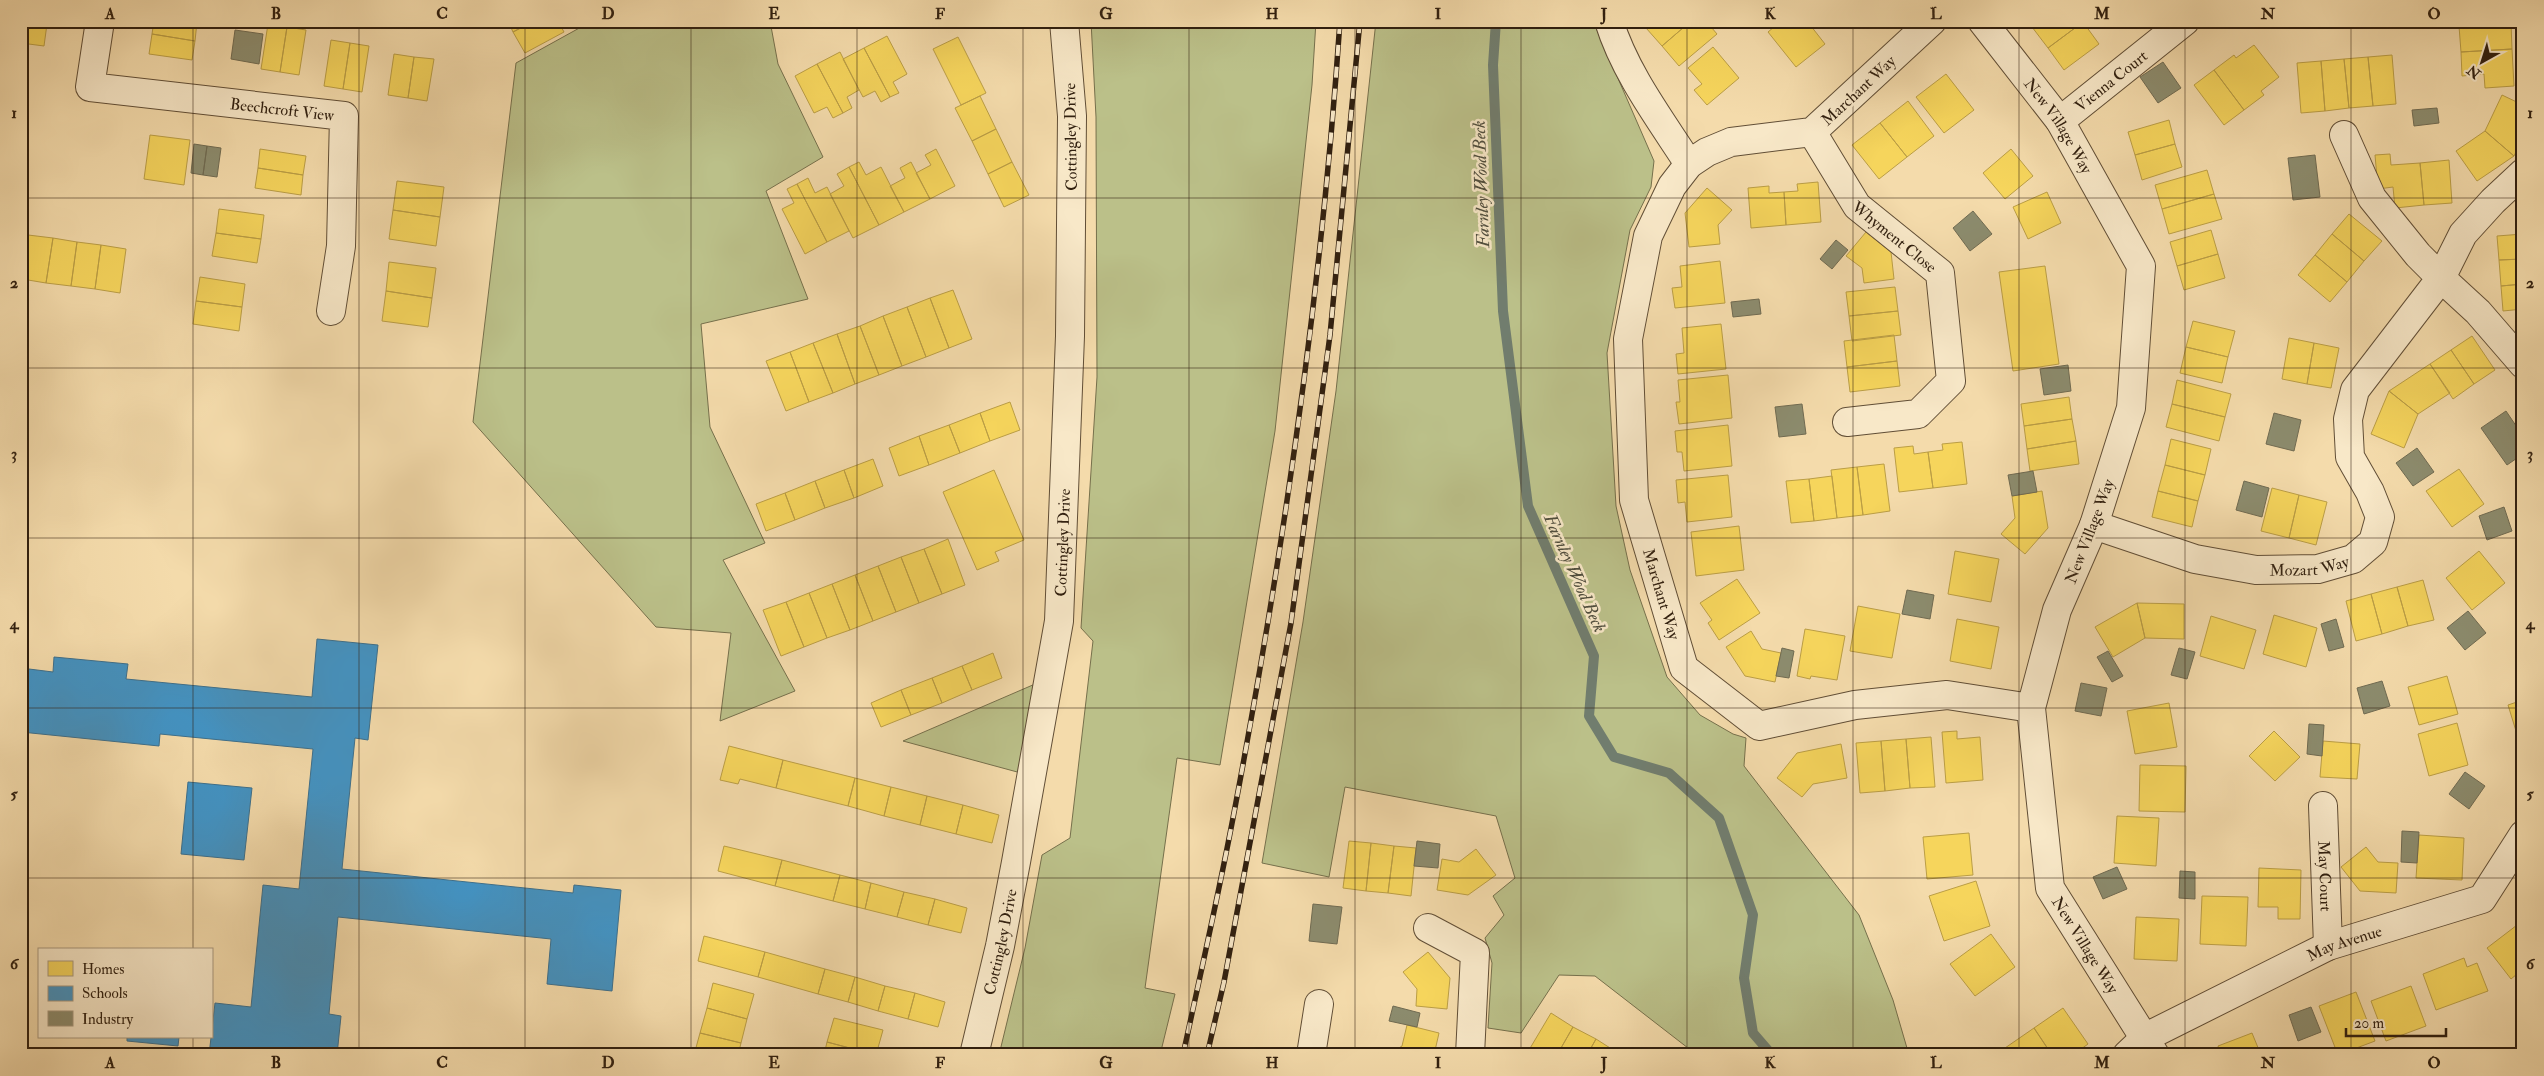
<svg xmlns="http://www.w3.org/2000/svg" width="2544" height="1076" font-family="'IM FELL Double Pica',serif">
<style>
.green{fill:#bbc089;stroke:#76704c}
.homes{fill:#f6d55c;stroke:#bb9e45}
.schools{fill:#4393c3;stroke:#3d708d}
.industry{fill:#8c8c6e;stroke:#706b52}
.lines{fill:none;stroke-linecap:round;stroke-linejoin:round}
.stream{stroke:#717d6e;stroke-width:10}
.minor-casing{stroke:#614e36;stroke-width:30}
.minor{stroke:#f8e8c8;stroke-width:28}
.rail-casing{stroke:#301f0f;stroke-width:5.5}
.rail{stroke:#f8e8c8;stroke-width:4;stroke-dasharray:11;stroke-linecap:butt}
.grid{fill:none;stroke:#301f0f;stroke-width:1;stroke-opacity:0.55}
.labels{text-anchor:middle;stroke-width:5;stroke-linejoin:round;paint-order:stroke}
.street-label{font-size:16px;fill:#301f0f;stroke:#f8e8c8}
.water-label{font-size:18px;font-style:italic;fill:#504e3e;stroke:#f8e8c8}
.neatline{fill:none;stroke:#301f0f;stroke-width:2}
.grid-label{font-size:16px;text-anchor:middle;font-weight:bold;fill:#301f0f}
</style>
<rect width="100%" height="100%" fill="#f4dbab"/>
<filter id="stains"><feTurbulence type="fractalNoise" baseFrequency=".004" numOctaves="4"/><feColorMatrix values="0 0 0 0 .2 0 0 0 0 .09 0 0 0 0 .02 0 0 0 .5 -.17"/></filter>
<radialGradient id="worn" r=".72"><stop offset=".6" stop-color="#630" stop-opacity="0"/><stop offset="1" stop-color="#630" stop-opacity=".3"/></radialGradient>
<!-- green -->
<path class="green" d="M592,21H770L778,64L823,157L766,191L808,299L701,324L710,427L765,543L723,560L795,691L720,721L731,633L656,627L473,422L516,63Z
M1091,21H1316L1312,85L1275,431L1220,765L1177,758L1145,988L1175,994L1160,1055H999L1025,948L1042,855L1070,838L1093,641L1081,628L1097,377L1096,117Z
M1376,21H1593L1654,161L1651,187L1630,230L1607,353L1616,506L1630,570L1667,677L1700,715L1733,734L1746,738L1744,766L1859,915L1893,1000L1909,1055H1697L1595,976L1559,975L1521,1033L1488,1028L1492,963L1485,938L1504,915L1493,896L1515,878L1496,816L1345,787L1329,877L1262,863L1303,622L1336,391Z
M1049,678L1032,776L903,741Z"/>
<!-- homes -->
<path class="homes" d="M21,21L47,24L44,46L21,43Z
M154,21L197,22L195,41L152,34Z
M508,21H534L513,32Z
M534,21H558L564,32L525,53L513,32Z
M1654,21H1691L1662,46L1646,28Z
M1691,21H1706L1717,34L1679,66L1662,46Z
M1781,21H1807L1825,44L1796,67L1768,32Z
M2039,21H2083V22L2048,48L2032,27Z
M2459,21H2499V24L2459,26Z
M2083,22L2099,44L2064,70L2048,48Z
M2511,23L2512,49L2461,52L2459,26Z
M268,24L287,27L280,72L261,69Z
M287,27L306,30L299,75L280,72Z
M152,34L195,41L192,60L149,54Z
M887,36L907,74L893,82L899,93L890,97L864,48Z
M958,37L986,93L961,105L933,49Z
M331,40L350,43L343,89L324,86Z
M350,43L369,46L362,92L343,89Z
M2254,45L2279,77L2261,91L2264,95L2244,110L2214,70L2234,55L2236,58Z
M1713,47L1739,78L1707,105L1694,90L1702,84L1688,68Z
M864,48L890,97L881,102L875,91L863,97L843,59Z
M2512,49L2514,86L2485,88L2484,74L2462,76L2461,52Z
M840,52L859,90L847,97L852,108L843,113L817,64Z
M394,54L414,57L408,98L388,95Z
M2392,55L2396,104L2373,106L2368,57Z
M414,57L434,59L427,101L408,98Z
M2368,57L2373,106L2349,108L2344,59Z
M2344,59L2349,108L2325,111L2321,61Z
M2321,61L2325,111L2301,113L2297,63Z
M817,64L843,113L833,118L827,107L814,113L795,76Z
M2214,70L2244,110L2224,125L2194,85Z
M1946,74L1974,110L1944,133L1916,97Z
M2502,95L2523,105V138L2514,156L2485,131Z
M980,96L996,129L972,141L955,108Z
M1908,101L1934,136L1907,157L1880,123Z
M2169,120L2175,144L2135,155L2128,132Z
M1880,123L1907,157L1879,179L1852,145Z
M996,129L1012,162L988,174L972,141Z
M2485,131L2514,156L2477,181L2456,151Z
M150,135L190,140L184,185L144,179Z
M2175,144L2182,167L2142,180L2135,155Z
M260,149L306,156L303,175L258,168Z
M936,149L955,186L930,199L916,173L931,165L925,155Z
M2011,149L2033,176L2005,199L1983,173Z
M2390,154L2391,165L2420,163L2424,205L2395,208L2393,187L2378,189L2375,155Z
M2449,160L2452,203L2424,205L2420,163Z
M859,162L866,175L881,167L904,212L879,225L849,167Z
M911,162L930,199L904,212L890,186L905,178L900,168Z
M1012,162L1029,195L1004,207L988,174Z
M849,167L879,225L853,238L830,194L844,186L837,174Z
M258,168L303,175L301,195L255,188Z
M2207,170L2214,194L2162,209L2155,185Z
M808,178L815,193L827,187L849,231L827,242L797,184Z
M397,181L444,187L440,217L393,210Z
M1818,182L1821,222L1786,225L1784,192L1798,191L1797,184Z
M797,184L827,242L805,254L782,209L794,203L787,189Z
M1769,186V193L1784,192L1786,225L1751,228L1748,188Z
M1707,188L1732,210L1718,225L1720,244L1689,247L1685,213Z
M2047,192L2061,223L2028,239L2013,207Z
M2214,194L2222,219L2169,234L2162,209Z
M219,209L264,215L261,239L216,233Z
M393,210L440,217L436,246L389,239Z
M2349,214L2382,241L2364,261L2332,234Z
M2211,230L2218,254L2177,266L2170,242Z
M1866,232L1891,252L1894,279L1864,283L1862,268L1846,256Z
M216,233L261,239L257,263L212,256Z
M2332,234L2364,261L2347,282L2315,255Z
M2523,234V259L2499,260L2497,236Z
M28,235L53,238L46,283L22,279Z
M53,238L77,242L71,286L46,283Z
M77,242L101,245L95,289L71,286Z
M101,245L126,249L120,293L95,289Z
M2218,254L2225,278L2184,290L2177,266Z
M2315,255L2347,282L2330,302L2298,275Z
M2523,259V284L2501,286L2499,260Z
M1720,261L1725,303L1675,308L1672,288L1682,287L1680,266Z
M389,262L436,268L432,298L386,291Z
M2045,266L2059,364L2013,371L1999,272Z
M200,277L245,284L242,307L196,301Z
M2523,284V309L2503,311L2501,286Z
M1895,287L1898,311L1849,316L1846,292Z
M953,290L972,339L949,348L930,298Z
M386,291L432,298L428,327L382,321Z
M930,298L949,348L926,357L907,307Z
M196,301L242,307L239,331L193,324Z
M907,307L926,357L902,366L883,316Z
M1898,311L1901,335L1852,341L1849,316Z
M883,316L902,366L879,375L860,326Z
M2193,321L2235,331L2228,357L2186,347Z
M1721,324L1726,369L1678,374L1676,354L1684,353L1682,328Z
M860,326L879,375L855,384L837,334Z
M837,334L855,384L833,393L813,343Z
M1894,335L1897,361L1847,367L1844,341Z
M2472,336L2495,370L2474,384L2451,350Z
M2289,338L2314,343L2307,384L2282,379Z
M813,343L833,393L809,402L790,352Z
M2314,343L2339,348L2331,388L2307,384Z
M2186,347L2228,357L2222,383L2180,373Z
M2451,350L2474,384L2453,399L2430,364Z
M790,352L809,402L786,411L766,361Z
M1897,361L1900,386L1850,392L1847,367Z
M2430,364L2450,393L2418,414L2389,391Z
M1728,375L1732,418L1679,424L1676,402H1680L1678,380Z
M2177,380L2231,394L2225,417L2172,404Z
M2389,391L2418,414L2404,448L2371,434Z
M2069,397L2072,419L2024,426L2021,404Z
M1010,402L1020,430L990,441L980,413Z
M2172,404L2225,417L2219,441L2166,427Z
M980,413L990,441L960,453L949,425Z
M2072,419L2076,441L2027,449L2024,426Z
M949,425L960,453L929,465L919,436Z
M1728,425L1732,466L1684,471L1682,452H1677L1675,431Z
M919,436L929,465L899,476L889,448Z
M2171,439L2211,449L2205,475L2165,465Z
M2076,441L2079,464L2030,471L2027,449Z
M1962,442L1967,484L1933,488L1928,452L1943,450L1942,444Z
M1913,446L1914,454L1928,452L1933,488L1899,492L1894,448Z
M873,459L883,486L854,498L844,470Z
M1884,464L1890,511L1863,515L1857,467Z
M2165,465L2205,475L2198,501L2158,491Z
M1857,467L1863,515L1837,518L1831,470Z
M2459,469L2484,504L2452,527L2426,491Z
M844,470L854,498L825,508L815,481Z
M994,470L1024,540L995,552L999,561L977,570L943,492Z
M1728,475L1732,517L1687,522L1685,502L1678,503L1676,480Z
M1832,476L1837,518L1814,521L1809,479Z
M1809,479L1814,521L1791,523L1786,481Z
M815,481L825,508L795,520L785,493Z
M2272,488L2299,495L2289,538L2261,531Z
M2042,491L2048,528L2025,554L2001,534L2015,518L2012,496Z
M2158,491L2198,501L2192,527L2152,517Z
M785,493L795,520L766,531L756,504Z
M2299,495L2327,502L2316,545L2289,538Z
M1739,526L1744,570L1696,576L1691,532Z
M948,539L965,585L942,594L924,549Z
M924,549L942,594L919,603L901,557Z
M1955,551L1999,559L1991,602L1948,594Z
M2479,551L2505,583L2472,610L2446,578Z
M901,557L919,603L896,612L878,566Z
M878,566L896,612L873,621L855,575Z
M855,575L873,621L850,630L832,584Z
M1737,579L1760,613L1719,640L1708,623L1712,620L1700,603Z
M2423,580L2434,620L2408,626L2397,587Z
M832,584L850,630L827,638L809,593Z
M2397,587L2408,626L2382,634L2371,594Z
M809,593L827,638L804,647L786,602Z
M2371,594L2382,634L2356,641L2346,601Z
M786,602L804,647L781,656L763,610Z
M2137,603L2145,638L2113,657L2095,627Z
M2137,603L2184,604V639L2145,638Z
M1858,606L1900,614L1892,658L1850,651Z
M2274,615L2317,628L2306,667L2263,654Z
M2211,616L2256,630L2244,669L2200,656Z
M1957,619L1999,627L1991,669L1950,661Z
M1805,629L1845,636L1837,680L1811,676L1810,679L1797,676Z
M1751,631L1762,649L1781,653L1775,682L1745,676L1726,647Z
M993,653L1002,678L972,690L962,666Z
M962,666L972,690L942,703L932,678Z
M2447,676L2458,714L2419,725L2408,687Z
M932,678L942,703L911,715L901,690Z
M901,690L911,715L881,727L871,703Z
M2523,700V744H2520L2508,705Z
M2169,703L2177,747L2135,754L2127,711Z
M2457,723L2468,765L2429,776L2418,734Z
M1957,731V739L1980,737L1983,780L1946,783L1942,732Z
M2274,731L2300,757L2275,781L2249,756Z
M1931,737L1935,787L1910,788L1906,739Z
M1906,739L1910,788L1885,791L1881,741Z
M1881,741L1885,791L1860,793L1856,743Z
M2323,741L2360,744L2357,779L2320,777Z
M1841,744L1847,778L1813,784L1802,797L1777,778L1797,753Z
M729,746L783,760L776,788L740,779L738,784L720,780Z
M783,760L855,778L848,806L776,788Z
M2140,765L2186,766L2185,812L2139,811Z
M855,778L891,787L884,816L848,806Z
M891,787L927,796L920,825L884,816Z
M927,796L963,805L956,834L920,825Z
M963,805L999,815L992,843L956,834Z
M2117,816L2159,818L2156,866L2114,863Z
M1969,833L1973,875L1927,879L1923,837Z
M2419,835L2464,838L2462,880L2416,878Z
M1349,841L1371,843L1366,891L1343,888Z
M1371,843L1394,846L1388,893L1366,891Z
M724,846L782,860L775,886L718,871Z
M1394,846L1416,848L1411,896L1388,893Z
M2366,847L2378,862L2398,863L2396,893L2360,891L2341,867Z
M1476,849L1496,875L1468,895L1437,890L1442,859L1459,862Z
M782,860L840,875L833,901L775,886Z
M2259,868L2301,870L2300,919H2278V907H2258Z
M840,875L871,883L865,909L833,901Z
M1976,881L1990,926L1944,941L1929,896Z
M871,883L904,892L897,917L865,909Z
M904,892L935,899L928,925L897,917Z
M2202,896L2248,897L2246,946L2200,944Z
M935,899L967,908L961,933L928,925Z
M2136,917L2179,919L2177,961L2134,959Z
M2521,922L2523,924V969L2511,979L2487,948Z
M1991,934L2015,967L1975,996L1950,964Z
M704,936L765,952L758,977L698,961Z
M765,952L825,969L818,994L758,977Z
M1428,952L1450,978L1447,1009L1416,1006L1417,989L1403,972Z
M2464,958L2467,967L2477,963L2488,991L2436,1010L2423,974Z
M825,969L855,977L848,1002L818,994Z
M855,977L885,986L878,1011L848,1002Z
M713,983L754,994L747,1019L707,1008Z
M885,986L915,993L908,1019L878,1011Z
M2411,986L2426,1026L2386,1041L2371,1001Z
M2356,992L2375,1041L2338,1055L2319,1006Z
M915,993L945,1002L938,1027L908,1019Z
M707,1008L747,1019L741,1043L700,1033Z
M2063,1008L2088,1044L2073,1055H2069L2065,1049L2057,1055H2052L2034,1028Z
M1551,1013L1573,1027L1557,1055H1526Z
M834,1018L883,1030L876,1055L827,1042Z
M1407,1025L1439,1033L1434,1055H1388L1402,1046Z
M1573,1027L1596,1039L1587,1055H1557Z
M2034,1028L2052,1055H2009L2005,1048Z
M700,1033L741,1043L738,1055H694Z
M2252,1033L2261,1055H2221L2218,1046Z
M1596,1039L1618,1053L1617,1055H1587Z
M827,1042L876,1055H824Z"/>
<!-- schools -->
<path class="schools" d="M317,639L378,645L368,740L355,738L342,869L573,893L574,885L621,890L612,991L547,984L551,939L338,917L329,1014L341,1016L337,1055H209L215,1003L251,1007L263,885L299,889L313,749L160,734L159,746L21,732V668L53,672L54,657L128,664L126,679L312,697Z
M188,782L252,788L244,860L181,854Z
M127,1037H179L178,1046L127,1041Z"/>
<!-- industry -->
<path class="industry" d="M235,30L263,34L259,64L231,59Z
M2163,62L2181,88L2158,103L2140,77Z
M2437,108L2439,123L2414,126L2412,110Z
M194,144L207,146L203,175L191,173Z
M207,146L221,148L217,177L203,175Z
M2315,155L2320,197L2293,200L2288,158Z
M1973,211L1992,234L1970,251L1953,228Z
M1836,240L1848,250L1832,269L1820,259Z
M1759,299L1761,314L1733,317L1731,302Z
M2068,365L2071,391L2044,395L2040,369Z
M1802,404L1806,434L1779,437L1775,407Z
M2506,411L2523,436V454L2507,465L2481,428Z
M2274,413L2301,420L2294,451L2266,444Z
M2417,448L2434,472L2413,486L2396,463Z
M2033,471L2037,492L2012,496L2008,475Z
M2244,481L2269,488L2262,517L2236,510Z
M2504,507L2512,531L2487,540L2479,516Z
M1907,590L1934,595L1930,619L1902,614Z
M2468,611L2486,633L2465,650L2447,628Z
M2336,619L2344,647L2329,651L2321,624Z
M1782,648L1794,651L1789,678L1776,676Z
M2179,648L2195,652L2187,679L2171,675Z
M2108,651L2123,676L2112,682L2097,657Z
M2382,681L2390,706L2364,714L2357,688Z
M2081,683L2107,688L2101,716L2075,711Z
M2309,724L2324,725L2322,756L2307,754Z
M2465,772L2485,786L2469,809L2449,794Z
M2402,831L2419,832L2417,863L2401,862Z
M1417,841L1440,844L1438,868L1414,866Z
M2117,867L2127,889L2103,899L2093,877Z
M2180,871L2195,872V899L2179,898Z
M1313,904L1342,907L1337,944L1309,941Z
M1393,1006L1420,1013L1417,1027L1389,1021Z
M2311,1007L2321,1032L2298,1041L2289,1015Z"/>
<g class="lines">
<!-- stream -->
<path class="stream" d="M1496,21L1493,65L1503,311L1528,506L1594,656L1589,716L1614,757L1669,773L1719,818L1753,915L1744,978L1753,1033L1772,1055"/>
<!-- minor casing -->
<g class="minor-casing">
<g id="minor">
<path id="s1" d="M100,21L90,87L344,116L341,246L331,311"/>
<path d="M1609,21C1625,73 1660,119 1689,164"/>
<path id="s2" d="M1932,21L1812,132L1731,142L1707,152L1689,164L1672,186L1648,236L1628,339L1634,500L1684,668L1759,726L1855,705L1947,695L2031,708"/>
<path id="s3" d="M1982,21L2060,121L2141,266L2131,408L2094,525L2057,610L2031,708L2050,888L2155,1055"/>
<path id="s4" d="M2060,121L2185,21"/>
<path id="s5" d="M1812,132L1857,206L1940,273L1951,381L1918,414L1847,422"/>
<path d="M2523,173L2493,201L2463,234L2441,278L2478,312L2523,364"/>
<path id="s6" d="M2094,525L2195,559L2256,570L2318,569L2353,559L2373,542L2380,517L2370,492L2350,457L2348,419L2355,390L2441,278L2418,255L2372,198L2344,135"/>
<path id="s7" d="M2323,806L2328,946"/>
<path d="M1428,928L1475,953L1470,1055"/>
<path id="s8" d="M974,1055L1000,946L1016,862L1059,621L1070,336L1072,116L1064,21"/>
<path d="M1311,1055L1319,1004"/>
<path id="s9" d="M2127,1055L2146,1037L2328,946L2482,899L2523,835"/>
</g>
</g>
<!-- minor -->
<use href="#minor" class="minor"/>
<!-- rail casing -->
<g class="rail-casing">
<path id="rail" d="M1183,1055C1200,976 1218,897 1233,818C1283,555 1322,289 1340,21
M1207,1055L1224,982L1291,623L1330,335L1360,21"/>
</g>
<!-- rail -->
<use href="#rail" class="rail"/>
</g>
<!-- grid -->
<path class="grid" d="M193,21V950M359,21V1055M525,21V1055M691,21V1055M857,21V1055M1023,21V1055M1189,21V1055M1355,21V1055M1521,21V1055M1687,21V1055M1853,21V1055M2019,21V1055M2185,21V1055M2351,21V1055M21,198H2523M21,368H2523M21,538H2523M21,708H2523M21,878H2523M193,1037V1055"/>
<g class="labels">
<!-- street labels -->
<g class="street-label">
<text dy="6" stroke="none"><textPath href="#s4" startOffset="65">Vienna Court</textPath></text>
<text transform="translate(1858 90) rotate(-43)" y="6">Marchant Way</text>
<text dy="6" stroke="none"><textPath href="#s1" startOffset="260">Beechcroft View</textPath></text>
<text dy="6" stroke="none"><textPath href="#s3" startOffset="130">New Village Way</textPath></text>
<text transform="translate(1070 137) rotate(-91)" y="6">Cottingley Drive</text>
<text dy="6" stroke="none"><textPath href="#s5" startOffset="135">Whyment Close</textPath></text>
<text transform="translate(2089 531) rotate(-69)" y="6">New Village Way</text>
<text dy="6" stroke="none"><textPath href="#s8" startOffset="521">Cottingley Drive</textPath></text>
<text dy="6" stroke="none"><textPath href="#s6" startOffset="222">Mozart Way</textPath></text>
<text dy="6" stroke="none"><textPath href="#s2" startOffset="740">Marchant Way</textPath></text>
<text dy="6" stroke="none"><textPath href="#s7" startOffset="70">May Court</textPath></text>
<text dy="6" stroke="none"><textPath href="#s8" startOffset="116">Cottingley Drive</textPath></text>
<text dy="6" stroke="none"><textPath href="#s3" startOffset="1000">New Village Way</textPath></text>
<text dy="6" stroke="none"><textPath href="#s9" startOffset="246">May Avenue</textPath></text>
</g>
<!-- water labels -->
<g class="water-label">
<text transform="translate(1481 184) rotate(-92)" y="6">Farnley Wood Beck</text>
<text transform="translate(1575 573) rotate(66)" y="6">Farnley Wood Beck</text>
</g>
</g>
<!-- margin -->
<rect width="2544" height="1076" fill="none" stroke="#f4dbab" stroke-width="55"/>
<!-- legend -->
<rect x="38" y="948" width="175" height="90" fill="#f8e8c8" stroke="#a8987e"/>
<rect x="48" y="961" width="25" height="15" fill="#f6d55c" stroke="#a8987e"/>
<text x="82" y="974" font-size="15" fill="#301f0f">Homes</text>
<rect x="48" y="986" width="25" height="15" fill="#4393c3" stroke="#a8987e"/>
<text x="82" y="998" font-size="15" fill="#301f0f">Schools</text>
<rect x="48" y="1011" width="25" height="15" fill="#8c8c6e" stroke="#a8987e"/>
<text x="82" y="1024" font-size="15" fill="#301f0f">Industry</text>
<!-- north arrow -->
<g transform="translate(2482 62) rotate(219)" stroke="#f8e8c8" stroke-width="4" paint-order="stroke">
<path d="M0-4L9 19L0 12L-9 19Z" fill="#301f0f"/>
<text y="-8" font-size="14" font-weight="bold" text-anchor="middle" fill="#301f0f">N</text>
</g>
<!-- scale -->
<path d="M2346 1028v8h100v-8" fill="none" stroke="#301f0f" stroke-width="2.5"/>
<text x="2354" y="1028" font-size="15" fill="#301f0f" stroke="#f8e8c8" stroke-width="4" paint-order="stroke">20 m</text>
<rect x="28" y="28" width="2488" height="1020" class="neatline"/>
<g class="grid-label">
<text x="110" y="19">A</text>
<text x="276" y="19">B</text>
<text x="442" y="19">C</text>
<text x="608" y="19">D</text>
<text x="774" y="19">E</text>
<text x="940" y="19">F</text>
<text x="1106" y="19">G</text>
<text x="1272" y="19">H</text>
<text x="1438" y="19">I</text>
<text x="1604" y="19">J</text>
<text x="1770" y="19">K</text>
<text x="1936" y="19">L</text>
<text x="2102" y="19">M</text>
<text x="2268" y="19">N</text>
<text x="2434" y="19">O</text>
<text x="14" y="118">1</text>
<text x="2530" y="118">1</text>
<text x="14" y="288">2</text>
<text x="2530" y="288">2</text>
<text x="14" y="459">3</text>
<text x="2530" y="459">3</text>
<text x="14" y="629">4</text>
<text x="2530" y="629">4</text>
<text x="14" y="799">5</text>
<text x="2530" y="799">5</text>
<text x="14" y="969">6</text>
<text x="2530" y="969">6</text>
<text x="110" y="1068">A</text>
<text x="276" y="1068">B</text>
<text x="442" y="1068">C</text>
<text x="608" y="1068">D</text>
<text x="774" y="1068">E</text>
<text x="940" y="1068">F</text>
<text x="1106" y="1068">G</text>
<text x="1272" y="1068">H</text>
<text x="1438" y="1068">I</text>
<text x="1604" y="1068">J</text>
<text x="1770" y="1068">K</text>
<text x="1936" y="1068">L</text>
<text x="2102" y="1068">M</text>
<text x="2268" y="1068">N</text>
<text x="2434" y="1068">O</text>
</g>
<rect width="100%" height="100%" filter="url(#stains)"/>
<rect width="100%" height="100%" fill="url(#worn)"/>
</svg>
